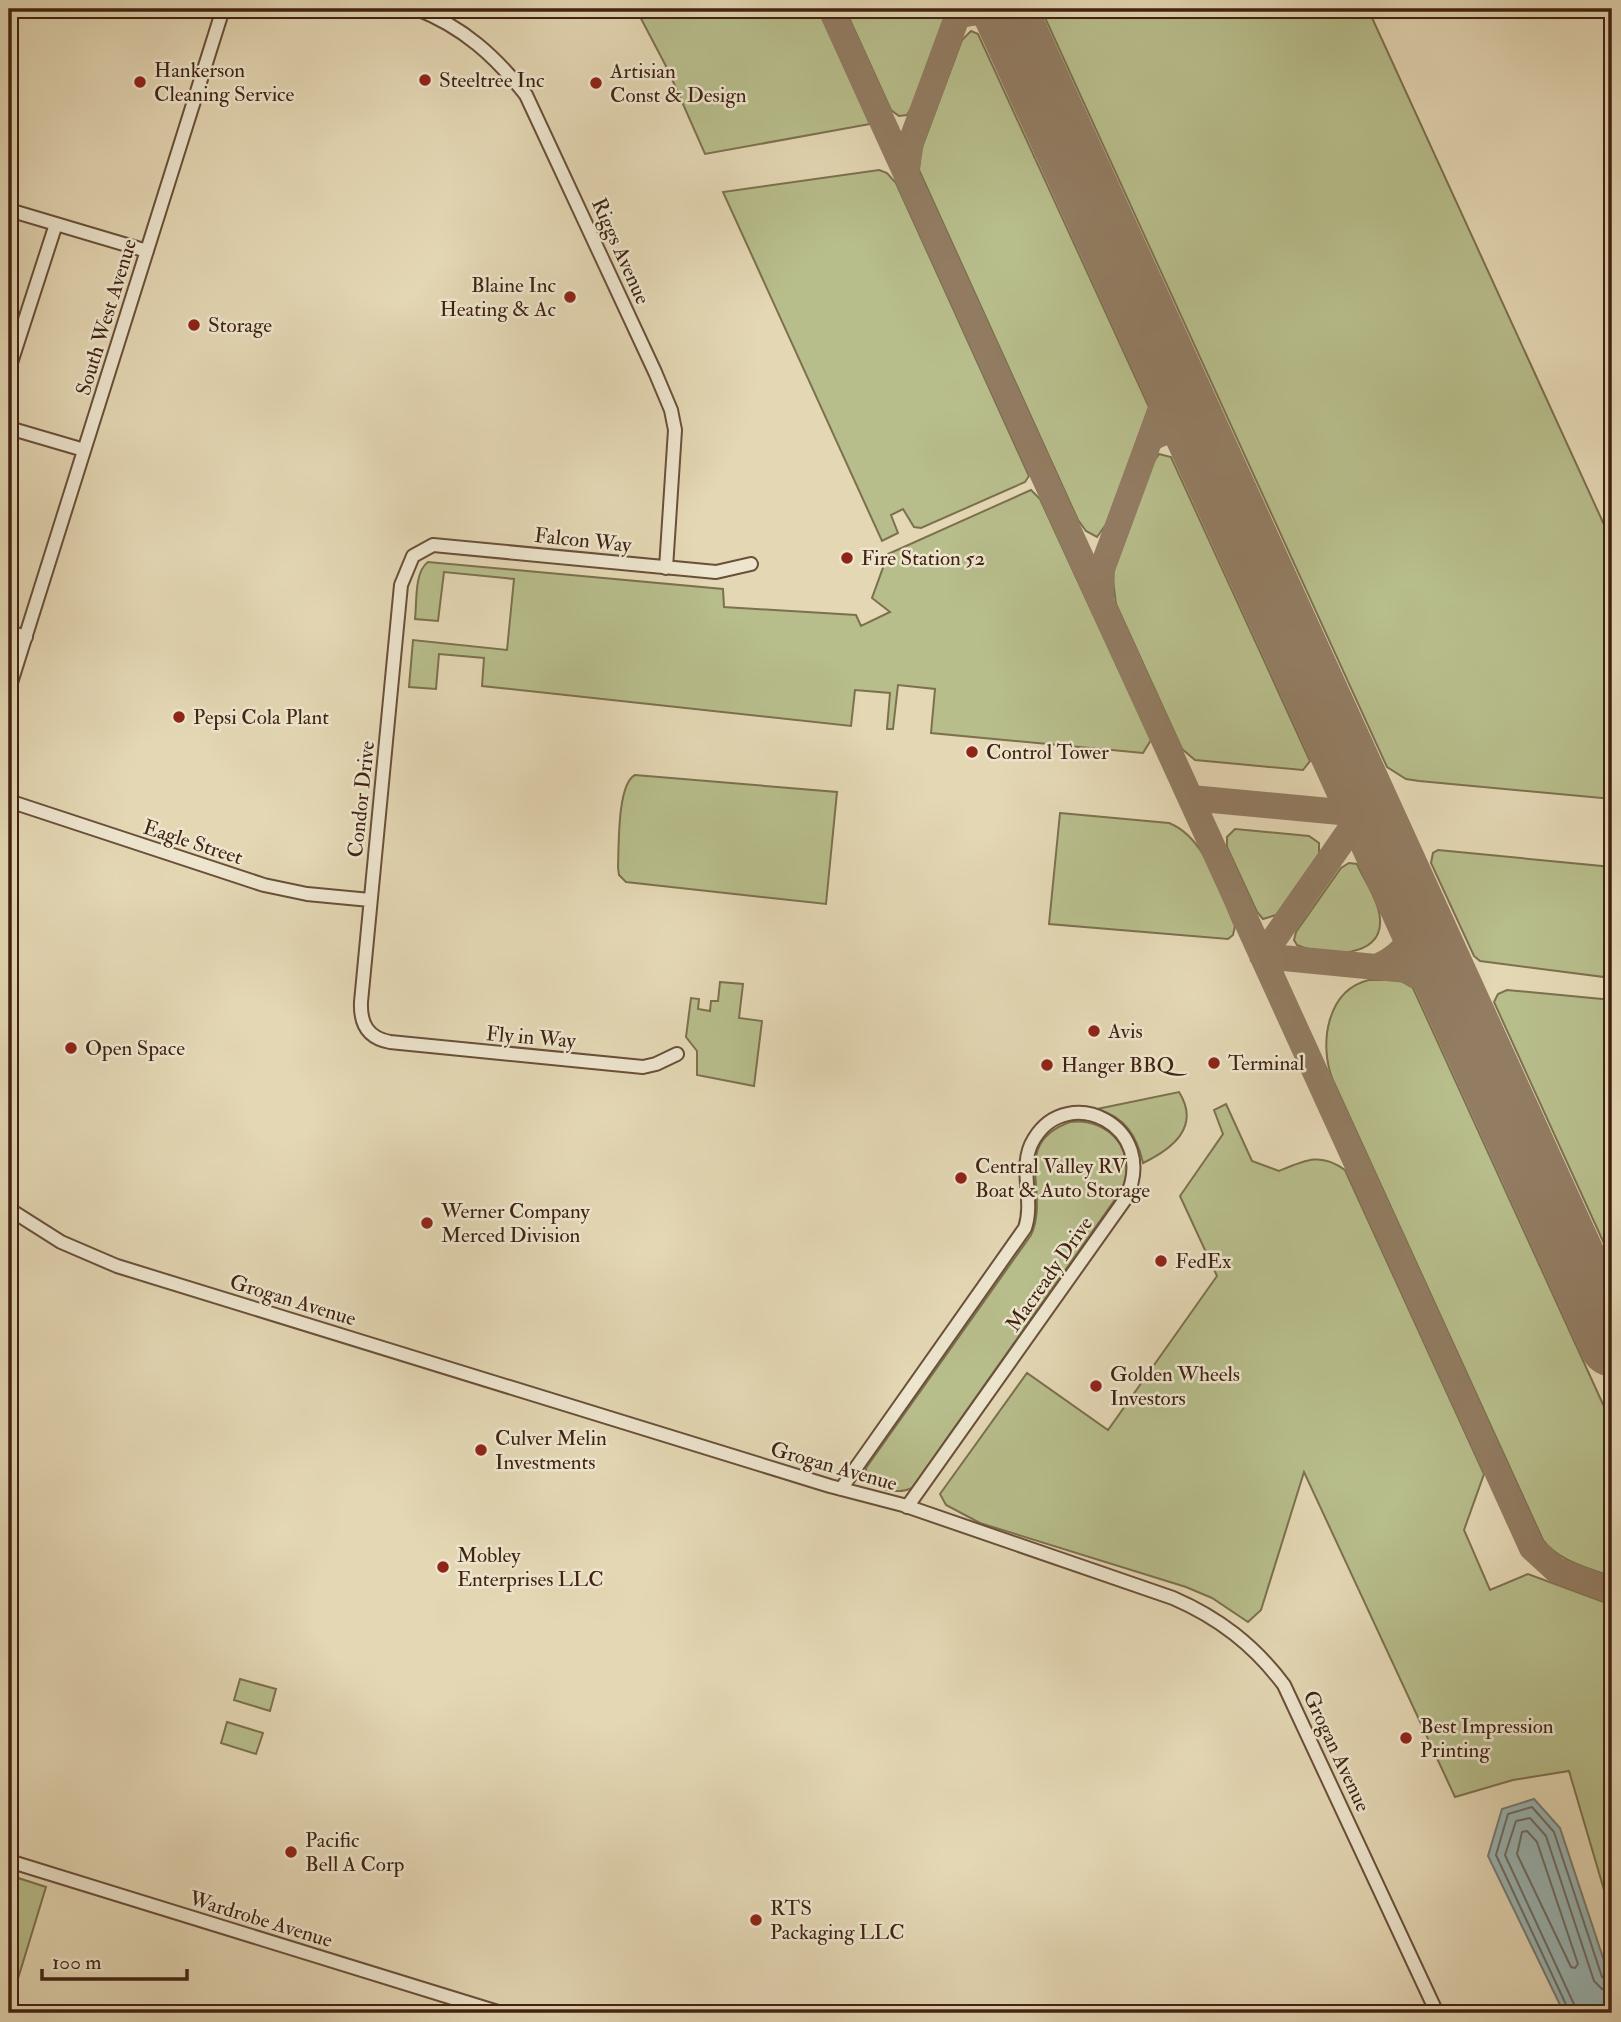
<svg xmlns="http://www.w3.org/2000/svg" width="1621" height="2022" font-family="'IM FELL Double Pica',serif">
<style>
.green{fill:#b7bd8b;stroke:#7c704e;stroke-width:2}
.water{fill:#99b7b7;stroke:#767b74;stroke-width:2}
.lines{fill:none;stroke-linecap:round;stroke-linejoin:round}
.shore{stroke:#6d6c64;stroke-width:2}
.taxiway{stroke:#927c62;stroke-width:26}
.runway{stroke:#927c62;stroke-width:65}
.street-casing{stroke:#6a4f39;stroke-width:16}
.street{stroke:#ede5ce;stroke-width:12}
.poi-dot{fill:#8f2418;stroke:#ede5ce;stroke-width:2.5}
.labels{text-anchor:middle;stroke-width:5;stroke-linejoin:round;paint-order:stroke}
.poi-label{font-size:21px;fill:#412210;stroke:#ede5ce;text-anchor:start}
.street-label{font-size:21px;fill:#412210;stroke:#ede5ce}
</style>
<rect width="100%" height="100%" fill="#e4d7b4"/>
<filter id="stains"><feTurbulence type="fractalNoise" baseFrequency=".00286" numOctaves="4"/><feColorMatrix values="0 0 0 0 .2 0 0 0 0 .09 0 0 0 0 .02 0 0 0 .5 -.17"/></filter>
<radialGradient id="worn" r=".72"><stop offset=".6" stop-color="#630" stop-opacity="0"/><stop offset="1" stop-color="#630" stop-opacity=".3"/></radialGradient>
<!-- green -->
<path class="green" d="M636,9H818L870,124L705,154L668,70Z
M845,9H950L916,100L907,115L899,116L891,110Z
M1041,9H1368L1612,542V799L1419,781L1406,779L1387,767Z
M971,31L978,34L1149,407L1107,523L1097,537L1086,531L1078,520L919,170L921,150L962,40Z
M879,170L887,173L896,183L1029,476L1025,482L921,528L914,527L903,509L891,515L898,533L882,541L723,192Z
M1159,454L1171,457L1310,761L1303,770L1195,760L1182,749L1116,604L1112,572L1152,464Z
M1031,490L1040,499L1151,740L1143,753L931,733L935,689L898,685L893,729H887L890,693L855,690L851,726L482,686L484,658L439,654L436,689L409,687L413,640L507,650L514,579L444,572L438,621L415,619C417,603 414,572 428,562L723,589L724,607L856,615L861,626L890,612L872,598L888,554Z
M635,775L837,792L826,904L626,882L619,875L618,867C619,847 617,784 635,775Z
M1060,813L1169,823C1207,838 1219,892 1235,926L1233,935L1228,939L1049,924Z
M1235,829L1309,836L1319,843V854L1276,915L1263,919L1257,912L1227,847V837Z
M1438,850L1612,867V978L1480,961L1474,956L1431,863L1433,853Z
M1349,863L1357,864C1364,880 1379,901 1380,919C1383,960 1323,957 1297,945L1294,940L1296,932L1341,868Z
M1369,980H1399L1413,988L1612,1424V1577C1587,1567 1560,1562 1543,1540L1332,1078C1319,1043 1327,990 1369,980Z
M720,982L743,984L739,1018L762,1021L754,1086L697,1075V1051L686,1037L691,998L699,999L698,1009L710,1011L711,1001H718Z
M1507,990L1612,1000V1261L1494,1002L1498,994Z
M1179,1092C1201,1127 1172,1149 1143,1163C1137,1136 1125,1117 1097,1109Z
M1226,1104L1252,1161L1279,1171C1305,1160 1321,1152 1345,1170L1484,1474L1464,1530L1490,1590L1528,1574L1612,1605V1917L1569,1771L1513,1780L1455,1797L1304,1472L1261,1610L1248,1622L1212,1598L1186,1587L980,1523L946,1505L940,1494L1027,1373L1108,1430L1217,1276L1180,1196L1223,1134L1214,1110Z
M1070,1122C1111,1117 1139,1154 1121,1191L912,1488C896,1496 865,1488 866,1468L1031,1235C1051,1192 1009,1144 1070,1122Z
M240,1679L276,1689L270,1711L234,1700Z
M227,1722L263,1733L256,1754L221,1743Z
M9,1875L46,1887L9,2008Z"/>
<!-- water -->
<path class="water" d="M1534,1799L1560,1828L1612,1985V2013H1564L1488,1856L1502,1809Z"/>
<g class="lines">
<!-- shore -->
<path class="shore" d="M1527,1831L1537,1842L1578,1964L1575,1968L1571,1967L1517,1854L1522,1832Z
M1570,2013L1496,1855L1508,1814L1532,1807L1554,1832L1602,1977L1612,1983
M1578,2013L1505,1855L1516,1821L1530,1818L1546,1836L1594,1981L1602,1989L1612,1992"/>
<!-- taxiway -->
<path class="taxiway" d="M831,9L1532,1548L1556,1570L1612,1591
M958,16C983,8 999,13 1015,34
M906,173L911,142L960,9
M1149,441C1172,420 1196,440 1210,461
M1101,597L1102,569L1165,398L1166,373L1160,353
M1191,798L1340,812L1368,826L1390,857
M1262,956L1407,970L1439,988L1465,1021
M1379,966C1406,953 1418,935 1412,905
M1268,967L1270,945L1352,827L1357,798L1348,765"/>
<!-- runway -->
<path class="runway" d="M1004,9L1612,1344"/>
<!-- street casing -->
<g class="street-casing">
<path id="street" d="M417,9C463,27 495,56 526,95L655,372L671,410L675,430L666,568
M9,210L147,251
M9,369L56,224
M9,428L84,450
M9,632L26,637
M9,689L223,9
M9,801L264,885L307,894L370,900
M677,1054L656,1064L643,1067L390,1042C368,1038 360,1024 361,1002L401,585L413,556L433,545L716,572L751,564
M9,1209L61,1242L117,1266L830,1486L903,1505L1173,1598C1219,1618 1254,1645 1284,1685L1437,2013
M841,1489L1025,1228C1035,1199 1017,1166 1034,1139C1068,1082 1160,1126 1126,1198L907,1507
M9,1861L501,2013"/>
</g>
<!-- street -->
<use href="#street" class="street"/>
</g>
<!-- markers -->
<g class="poi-dot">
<circle cx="425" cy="80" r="7"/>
<circle cx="140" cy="82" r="7"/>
<circle cx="596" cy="83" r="7"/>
<circle cx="570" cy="297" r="7"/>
<circle cx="194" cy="325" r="7"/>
<circle cx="847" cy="558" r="7"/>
<circle cx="179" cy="717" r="7"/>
<circle cx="972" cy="752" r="7"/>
<circle cx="1094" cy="1031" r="7"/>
<circle cx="71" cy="1048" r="7"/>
<circle cx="1214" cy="1063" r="7"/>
<circle cx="1047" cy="1065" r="7"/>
<circle cx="961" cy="1178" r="7"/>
<circle cx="427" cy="1223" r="7"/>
<circle cx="1161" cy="1261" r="7"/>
<circle cx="1096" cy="1386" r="7"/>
<circle cx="481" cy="1450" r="7"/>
<circle cx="443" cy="1567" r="7"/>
<circle cx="1406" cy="1738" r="7"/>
<circle cx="291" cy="1852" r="7"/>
<circle cx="756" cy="1920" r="7"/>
</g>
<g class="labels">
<!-- poi labels -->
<g class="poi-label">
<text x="154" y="77">Hankerson<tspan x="154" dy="24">Cleaning Service</tspan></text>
<text x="610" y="78">Artisian<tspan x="610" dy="24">Const &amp; Design</tspan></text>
<text x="439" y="87">Steeltree Inc</text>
<text x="556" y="292" text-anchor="end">Blaine Inc<tspan x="556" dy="24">Heating &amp; Ac</tspan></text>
<text x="208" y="332">Storage</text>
<text x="861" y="565">Fire Station 52</text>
<text x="193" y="724">Pepsi Cola Plant</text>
<text x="986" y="759">Control Tower</text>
<text x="1108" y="1038">Avis</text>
<text x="85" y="1055">Open Space</text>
<text x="1228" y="1070">Terminal</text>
<text x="1061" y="1072">Hanger BBQ</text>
<text x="975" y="1173">Central Valley RV<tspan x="975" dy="24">Boat &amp; Auto Storage</tspan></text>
<text x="441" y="1218">Werner Company<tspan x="441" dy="24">Merced Division</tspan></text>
<text x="1175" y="1268">FedEx</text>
<text x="1110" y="1381">Golden Wheels<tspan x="1110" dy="24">Investors</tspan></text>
<text x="495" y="1445">Culver Melin<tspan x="495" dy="24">Investments</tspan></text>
<text x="457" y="1562">Mobley<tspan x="457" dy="24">Enterprises LLC</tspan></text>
<text x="1420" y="1733">Best Impression<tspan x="1420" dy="24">Printing</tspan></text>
<text x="305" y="1847">Pacific<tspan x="305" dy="24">Bell A Corp</tspan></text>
<text x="770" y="1915">RTS<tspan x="770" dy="24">Packaging LLC</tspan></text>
</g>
<!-- street labels -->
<g class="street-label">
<text transform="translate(621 251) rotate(66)" y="7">Riggs Avenue</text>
<text transform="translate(106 317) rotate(-73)" y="7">South West Avenue</text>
<text transform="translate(583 540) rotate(6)" y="7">Falcon Way</text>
<text transform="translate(361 799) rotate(-84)" y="7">Condor Drive</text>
<text transform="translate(193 842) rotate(18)" y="7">Eagle Street</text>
<text transform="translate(531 1037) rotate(5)" y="7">Fly in Way</text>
<text transform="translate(1049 1274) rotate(-55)" y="7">Macready Drive</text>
<text transform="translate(293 1300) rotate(17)" y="7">Grogan Avenue</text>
<text transform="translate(834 1466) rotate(16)" y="7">Grogan Avenue</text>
<text transform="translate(1337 1751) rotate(65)" y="7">Grogan Avenue</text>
<text transform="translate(261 1919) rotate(17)" y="7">Wardrobe Avenue</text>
</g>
</g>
<!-- margin -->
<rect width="1621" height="2022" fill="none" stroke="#e4d7b4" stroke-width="35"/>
<rect x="10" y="10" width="1600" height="2001" fill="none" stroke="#412210" stroke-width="3.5"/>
<rect x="18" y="18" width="1586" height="1987" fill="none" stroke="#412210" stroke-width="2"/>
<!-- scale -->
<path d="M42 1969v10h145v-10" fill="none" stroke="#412210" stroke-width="3.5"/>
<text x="52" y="1969" font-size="21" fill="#412210" stroke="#ede5ce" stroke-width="5" paint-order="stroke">100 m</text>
<rect width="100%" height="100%" filter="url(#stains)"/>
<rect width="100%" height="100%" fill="url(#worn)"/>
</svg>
